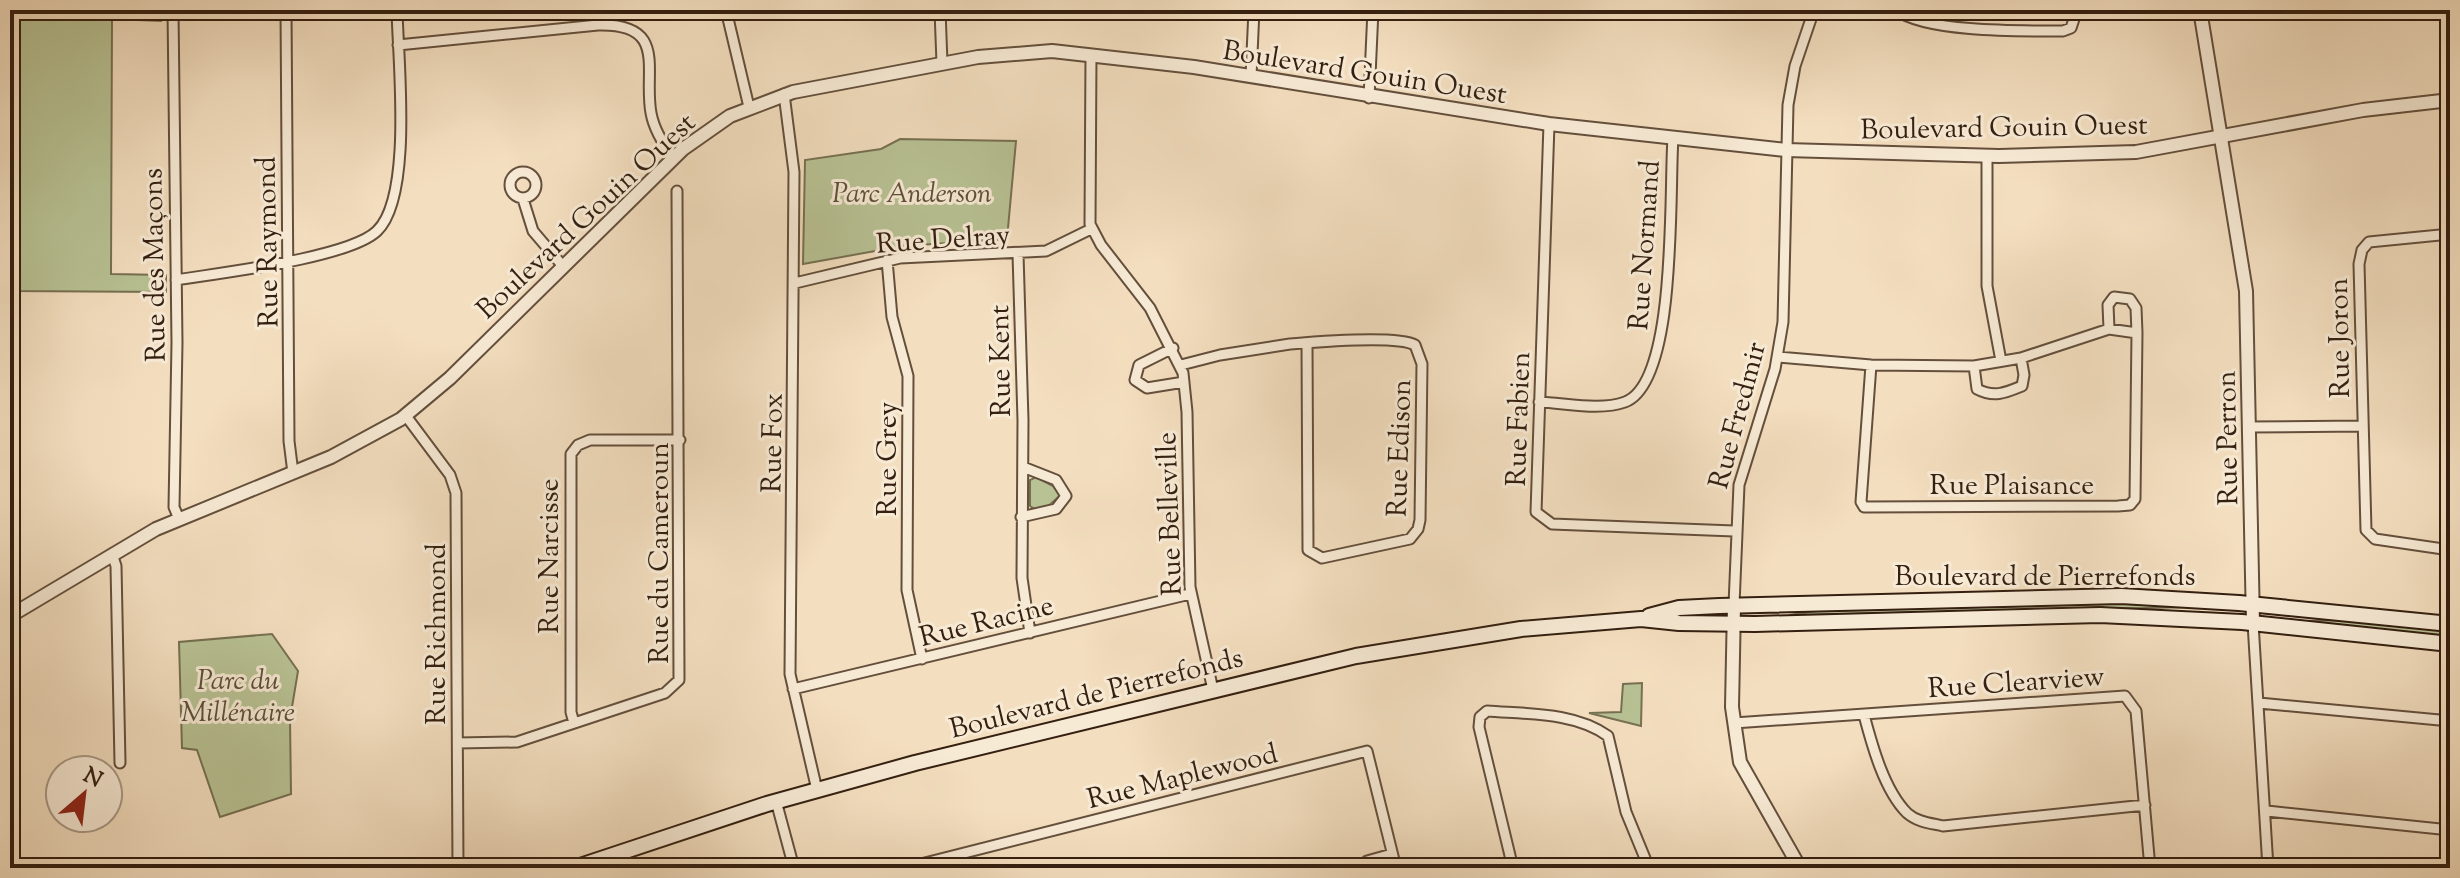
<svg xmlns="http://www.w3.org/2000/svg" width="2460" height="878" font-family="'Sorts Mill Goudy',serif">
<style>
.green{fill:#b8c294;stroke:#767052;stroke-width:2}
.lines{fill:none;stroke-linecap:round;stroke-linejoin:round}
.minor-casing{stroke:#644f3c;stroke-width:13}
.tertiary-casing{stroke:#644f3c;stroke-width:16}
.secondary-casing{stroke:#341f10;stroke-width:18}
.minor{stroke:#f7ead5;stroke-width:9}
.tertiary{stroke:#f7ead5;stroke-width:12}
.secondary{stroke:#f7ead5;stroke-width:14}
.labels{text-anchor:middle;stroke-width:6;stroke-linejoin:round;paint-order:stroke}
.street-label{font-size:28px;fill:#341f10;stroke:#f7ead5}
.park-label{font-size:28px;font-style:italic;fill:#5c5038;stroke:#f7ead5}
</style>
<rect width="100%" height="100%" fill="#f3debf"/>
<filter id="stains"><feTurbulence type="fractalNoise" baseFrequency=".0025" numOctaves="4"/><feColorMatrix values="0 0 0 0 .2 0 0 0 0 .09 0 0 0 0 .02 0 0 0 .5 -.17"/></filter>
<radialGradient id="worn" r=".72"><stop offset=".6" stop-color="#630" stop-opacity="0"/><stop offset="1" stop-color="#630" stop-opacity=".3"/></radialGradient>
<!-- green -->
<path class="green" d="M10,10H161V21L112,19L111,274L166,275V292L10,291Z
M900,139L1016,141L1007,239L903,246L803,264L805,160L881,149Z
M1036,477L1053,486L1061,495L1047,507L1036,510L1030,506V480Z
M2108,602L2198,607L1789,615L1829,609Z
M2345,620L2450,631V637L2305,621Z
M272,634L298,671L290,719L291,794L220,817L197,750L182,748L179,642Z
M1642,683L1641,726L1589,713L1621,712L1623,684Z"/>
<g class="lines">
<!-- minor casing -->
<g class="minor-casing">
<path id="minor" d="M173,10L177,343L174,507L179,519
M286,10L289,441L293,473
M598,10V25
M726,10L749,107
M940,10L942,63
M1896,10C1927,33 2024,31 2063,31L2071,28L2077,10
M1935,22L1936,10
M398,45L598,25C669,23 643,71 651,113C654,130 663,144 673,157
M1091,55L1090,224L1101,245L1150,308L1183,373L1187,412L1190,587L1213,690
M1251,76L1254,10
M784,94L794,172L790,674L817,790
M1369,98L1373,10
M1549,124L1536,512L1552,524L1734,531
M1987,156V286L2001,361
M510 185a13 13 0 1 1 26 0a13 13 0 1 1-26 0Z
M523,199L533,231L562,265
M2450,234L2369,242L2362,250L2359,264L2366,530L2375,539L2450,550
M1018,254L1023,420L1022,578L1030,633
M887,260L892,317L908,376L907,590L922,659
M176,280C219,273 349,258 377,231C413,197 398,60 397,10
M795,283L900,258L1046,251L1091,229
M2109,329L2108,305L2114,297L2130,299L2136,308L2137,333
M1173,348L1139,365L1135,380L1147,388L1184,382
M1778,357L1871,365L1974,366L2021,358L2109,329L2137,333L2135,499L2130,505L2118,506L1864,507L1861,502L1871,365
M1181,365L1220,355L1290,344C1314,342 1397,335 1415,345L1422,364L1420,520L1418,529L1410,539L1322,558L1308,550L1307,343
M1974,366L1977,389C1994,398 2005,393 2022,386L2024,375L2021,358
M1539,402C1566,403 1600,411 1625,402C1678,382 1669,190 1673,138
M406,416L450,475L456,493L458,868
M2249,427L2362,426
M1021,517L1056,509L1066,496L1056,480L1023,467
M112,554L116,566L120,763
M1734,605L1739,485L1775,369L1783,322L1788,105L1795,66L1814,10
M2253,623L2268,868
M793,689L1190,594
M2259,703L2450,721
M1864,715C1872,745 1884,790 1907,813C1917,822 1930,823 1943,826L2145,805
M574,723L571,712V454L578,445L590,440H680
M1734,723L2125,696L2136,711L2150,868
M458,743L517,742L665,693L679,680L677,191
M776,801L794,868
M2267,811L2450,830
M905,868L1367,751L1396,868
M1361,868L1367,861L1392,854
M1513,868L1479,727L1480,717L1487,711C1527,714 1575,712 1608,736L1626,812L1649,868"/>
</g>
<!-- tertiary casing -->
<g class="tertiary-casing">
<path id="tertiary" d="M2200,10L2246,291L2253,623
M1734,605L1732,707L1740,762L1800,868
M10,616L156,529L331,457L401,419L450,378L683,149L730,116L793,92L978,57L1052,51L1194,67L1549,124L1786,150L1999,156L2136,152L2363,110L2450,100"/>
</g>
<!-- secondary casing -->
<g class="secondary-casing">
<path id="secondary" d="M1649,616L1679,608L1719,606L2121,596L2239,603L2450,624
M574,868L767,804L915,763L1356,656L1521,629L1641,619L1679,623L1755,624L2100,615L2242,622L2450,644"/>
</g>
<!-- minor -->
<use href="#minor" class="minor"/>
<!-- tertiary -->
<use href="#tertiary" class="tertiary"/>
<!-- secondary -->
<use href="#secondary" class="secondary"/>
</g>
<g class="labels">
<!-- street labels -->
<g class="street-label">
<text transform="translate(1365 71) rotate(9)" y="10">Boulevard Gouin Ouest</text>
<text transform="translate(2004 126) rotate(-1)" y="10">Boulevard Gouin Ouest</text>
<text transform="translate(585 215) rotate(-43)" y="10">Boulevard Gouin Ouest</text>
<text transform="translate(943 238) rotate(-4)" y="10">Rue Delray</text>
<text transform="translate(266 242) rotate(-91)" y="10">Rue Raymond</text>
<text transform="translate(1643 245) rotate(-86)" y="10">Rue Normand</text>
<text transform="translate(153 265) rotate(-91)" y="10">Rue des Maçons</text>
<text transform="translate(2338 338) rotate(-91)" y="10">Rue Joron</text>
<text transform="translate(999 361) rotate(-91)" y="10">Rue Kent</text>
<text transform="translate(1736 415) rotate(-75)" y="10">Rue Fredmir</text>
<text transform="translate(1517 419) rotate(-88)" y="10">Rue Fabien</text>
<text transform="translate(2226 438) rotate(-91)" y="10">Rue Perron</text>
<text transform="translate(771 443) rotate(-89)" y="10">Rue Fox</text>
<text transform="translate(1398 448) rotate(-88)" y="10">Rue Edison</text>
<text transform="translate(886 459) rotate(-90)" y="10">Rue Grey</text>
<text x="2012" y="494">Rue Plaisance</text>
<text transform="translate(1168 514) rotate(-92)" y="10">Rue Belleville</text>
<text transform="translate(658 553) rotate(-90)" y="10">Rue du Cameroun</text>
<text transform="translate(548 556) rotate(-90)" y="10">Rue Narcisse</text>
<text x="2045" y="585">Boulevard de Pierrefonds</text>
<text transform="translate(986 620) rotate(-14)" y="10">Rue Racine</text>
<text transform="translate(435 634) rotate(-90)" y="10">Rue Richmond</text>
<text transform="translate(2016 681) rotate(-4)" y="10">Rue Clearview</text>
<text transform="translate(1096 692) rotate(-14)" y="10">Boulevard de Pierrefonds</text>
<text transform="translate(1182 775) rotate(-14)" y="10">Rue Maplewood</text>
</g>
<!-- park labels -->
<g class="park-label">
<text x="912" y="202">Parc Anderson</text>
<text x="238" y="689">Parc du<tspan x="238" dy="32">Millénaire</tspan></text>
</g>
</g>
<!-- margin -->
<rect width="2460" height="878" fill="none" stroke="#f3debf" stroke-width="40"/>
<rect x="12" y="12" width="2436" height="854" fill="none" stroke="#341f10" stroke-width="4"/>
<rect x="20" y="20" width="2420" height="838" fill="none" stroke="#341f10" stroke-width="2"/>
<!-- north arrow -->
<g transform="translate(84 794) rotate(28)"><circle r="38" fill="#f7ead5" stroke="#a99986" stroke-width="2"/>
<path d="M0-6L14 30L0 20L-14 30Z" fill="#8f2418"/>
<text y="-12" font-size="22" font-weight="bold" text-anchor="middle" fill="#341f10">N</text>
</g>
<rect width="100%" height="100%" filter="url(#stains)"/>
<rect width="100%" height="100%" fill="url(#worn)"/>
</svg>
